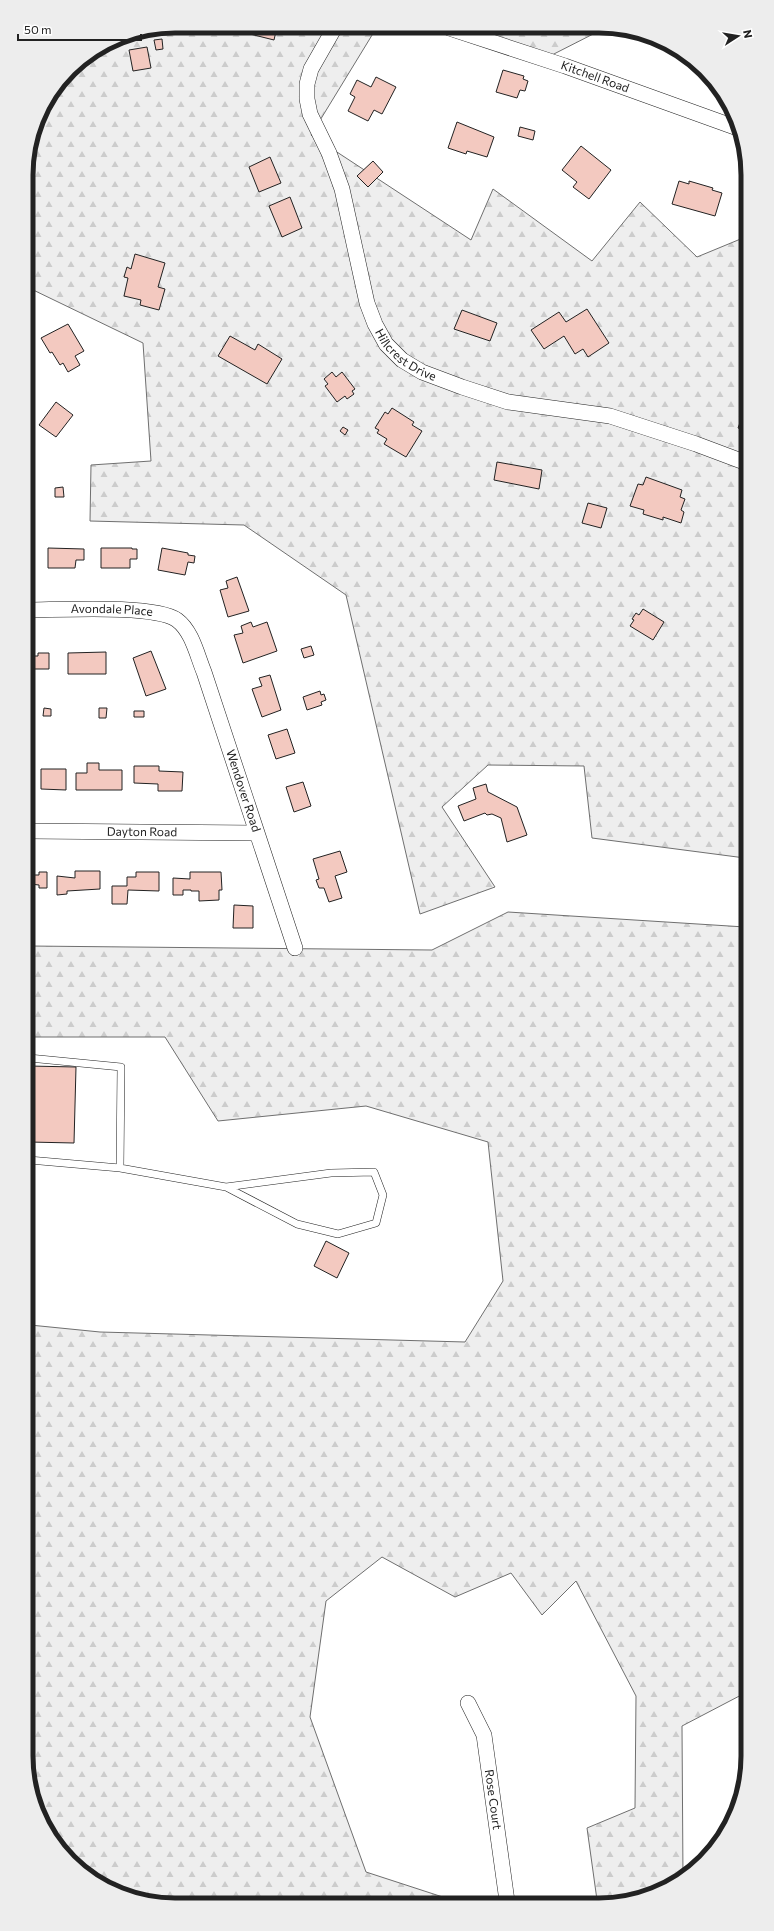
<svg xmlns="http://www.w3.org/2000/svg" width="774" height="1931" font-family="Commissioner,sans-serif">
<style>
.forest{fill:url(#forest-firs);stroke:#6f6f6f}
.building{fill:#f3c9c0;stroke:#222}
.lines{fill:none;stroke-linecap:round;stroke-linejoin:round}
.service-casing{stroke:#222;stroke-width:8}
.minor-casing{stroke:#222;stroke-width:16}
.service{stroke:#fff;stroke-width:7}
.minor{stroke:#fff;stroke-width:15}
.labels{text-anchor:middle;stroke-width:3;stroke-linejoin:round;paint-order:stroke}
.street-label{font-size:12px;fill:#222;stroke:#fff}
.rim{fill:none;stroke:#222;stroke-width:5}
</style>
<defs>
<pattern id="forest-firs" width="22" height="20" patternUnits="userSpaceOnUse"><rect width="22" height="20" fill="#eee"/><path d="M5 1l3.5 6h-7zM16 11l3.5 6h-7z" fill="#ccc"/></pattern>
</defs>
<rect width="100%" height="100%" fill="#fff"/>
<!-- forest -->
<path class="forest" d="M175,26L377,27L311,135L471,240L493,189L592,261L640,202L697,257L743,238L745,858L592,838L584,766L488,765L442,807L495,887L420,914L346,595L244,525L90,521L91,465L151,461L143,343L27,287L26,165L41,109L76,63L118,37Z
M448,28L603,29L546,58Z
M508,912L745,927L747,1692L682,1726L683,1879L638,1900H597L587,1828L635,1808L636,1696L576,1581L542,1615L511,1573L455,1597L382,1557L326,1601L310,1717L366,1872L455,1901L146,1902L109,1890L76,1868L46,1831L31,1795L30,1325L100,1332L465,1342L503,1281L488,1142L366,1106L218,1121L165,1037H29V946L432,950Z"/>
<!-- building -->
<path class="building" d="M244,26L277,27L274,40L242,32Z
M162,39L163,49L156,50L154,40Z
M147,47L151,68L133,71L129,50Z
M503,70L524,76L523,79L528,81L525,91L520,90L517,98L496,92Z
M376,77L396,87L382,114L374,110L368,121L348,111L355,97L350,94L357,80L371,87Z
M457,122L494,137L487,157L467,151L466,154L448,148Z
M520,127L535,131L533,140L518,136Z
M581,146L611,170L589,199L573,187L577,182L562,170Z
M270,157L281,183L259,192L249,167Z
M373,161L383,172L368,187L357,176Z
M679,181L689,184V181L713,188L712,190L722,193L715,216L672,204Z
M290,197L302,228L282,237L269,206Z
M135,254L165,263L158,287L165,289L159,310L140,305L141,300L124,296L128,278L124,277L127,267L131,269Z
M27,273H29L27,296Z
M587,309L609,343L588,357L583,349L575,354L564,336L544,349L531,330L559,312L566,322Z
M462,310L497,323L490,341L454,329Z
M68,324L84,351L75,356L80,365L68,372L63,363L60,365L52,352L50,353L41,338Z
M230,336L255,350L258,344L282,359L267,384L218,356Z
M332,372L336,377L342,372L355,389L352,391L354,394L347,399L345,396L337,402L325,386L328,384L324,379Z
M56,402L73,415L56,437L39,425Z
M392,408L414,422L412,425L422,431L406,457L384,444L387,439L377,433L379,430L375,428L385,412L388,414Z
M744,412V430L738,428Z
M343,427L348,430L345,435L340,431Z
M497,462L542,470L539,489L494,480Z
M646,477L682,490L680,497L685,499L681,510L684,512L681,523L663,517V520L643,514L644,510L630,506L638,484L643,485Z
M63,487L64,497H55V488Z
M588,503L607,508L601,528L582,523Z
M27,547H32V553H29L28,567Z
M48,548L84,549V560H76L75,568H48Z
M101,548H132V549H137V559H130V568H101Z
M162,548L188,553V555L195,556L194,563L188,562L185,575L158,570Z
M237,577L249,611L228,617L220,590L228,588L226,581Z
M643,609L664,622L653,640L630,626L634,620L632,619L636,613L639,615Z
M251,622L253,627L267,622L277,651L243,663L234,635L243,633L241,626Z
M311,646L314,655L304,658L301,649Z
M28,651H34V656H38V653H49V669H34L28,671Z
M151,651L166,689L146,696L133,658Z
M106,652V674H68V653Z
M270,675L281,710L262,717L252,689L262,686L259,678Z
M320,691L321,695L324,694L326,700L321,702L322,705L307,710L303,697Z
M44,708L51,709V716H43Z
M99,708H107L106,718H99Z
M134,711H144V717H134Z
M287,729L295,753L276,759L268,735Z
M87,763H99V770H122V790H76V773H87Z
M134,766H159V771L183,772L182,791H158V784L134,783Z
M41,769H66V790L41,789Z
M303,782L311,806L294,812L286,787Z
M486,784L488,792L517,807L527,835L507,842L501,818L492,814L487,815L485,813L464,821L458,806L476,799L473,788Z
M340,851L347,872L335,876L342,898L329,902L324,888H319L316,880L319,879L313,859Z
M28,870H32V875H39V872H47V888H39V885L30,884L28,889Z
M75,871H100V889L67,891V894L57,895V876L75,878Z
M136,872H159V891L128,890L127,904H112V886H127V877H136Z
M190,872H221L222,890H219V900L199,901V891H191V890H183V895H173V878L190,879Z
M234,905L253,906V928H233Z
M29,1066L76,1067L74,1143L29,1142Z
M326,1241L349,1253L337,1278L314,1266Z"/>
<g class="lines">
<!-- service casing -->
<g class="service-casing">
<path id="service" d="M29,1058L121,1067L120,1168
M29,1160L120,1168L226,1187L297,1224L338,1234L376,1223L383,1195L374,1172L331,1173L226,1187"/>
</g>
<!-- minor casing -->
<g class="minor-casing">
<g id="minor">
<path id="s1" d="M335,27L311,69L307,84V99L310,114L329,153L342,189L367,303L375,324L386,344L402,360L422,372L462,387L508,402L610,416L696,444L744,462"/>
<path id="s2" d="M449,28L565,66L740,129"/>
<path id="s3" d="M28,610C58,610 155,604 177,620C192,631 197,655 204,672L295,948"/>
<path id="s4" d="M28,831L256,833"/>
<path id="s5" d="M468,1703L484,1735L507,1901"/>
</g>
</g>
<!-- service -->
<use href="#service" class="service"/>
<!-- minor -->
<use href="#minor" class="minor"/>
</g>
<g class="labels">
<!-- street labels -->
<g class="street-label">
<text dy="4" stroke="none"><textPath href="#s2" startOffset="154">Kitchell Road</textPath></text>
<text dy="4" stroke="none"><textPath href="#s1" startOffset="360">Hillcrest Drive</textPath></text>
<text dy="4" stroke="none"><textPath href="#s3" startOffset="84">Avondale Place</textPath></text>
<text dy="4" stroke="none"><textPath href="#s3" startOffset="335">Wendover Road</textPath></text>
<text dy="4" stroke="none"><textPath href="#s4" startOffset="114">Dayton Road</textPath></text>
<text dy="4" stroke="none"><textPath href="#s5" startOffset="101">Rose Court</textPath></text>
</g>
</g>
<!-- crop -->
<path d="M0 0H774V1931H0ZM175 33H599A142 142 0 0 1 741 175V1756A142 142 0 0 1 599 1898H175A142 142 0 0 1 33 1756V175A142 142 0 0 1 175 33Z" fill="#ededed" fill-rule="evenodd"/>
<path class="rim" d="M175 33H599A142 142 0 0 1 741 175V1756A142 142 0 0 1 599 1898H175A142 142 0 0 1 33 1756V175A142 142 0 0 1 175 33Z"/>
<!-- north arrow -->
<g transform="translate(738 36) rotate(78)" stroke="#ffffff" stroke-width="3" paint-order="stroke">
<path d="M0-3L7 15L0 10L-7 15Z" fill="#222222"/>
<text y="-6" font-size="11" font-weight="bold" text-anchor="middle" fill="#222222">N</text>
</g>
<!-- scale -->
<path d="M18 34v6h123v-6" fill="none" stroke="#222222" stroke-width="2"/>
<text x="24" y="34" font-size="12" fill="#222222" stroke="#ffffff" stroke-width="3" paint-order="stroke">50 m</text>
</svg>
